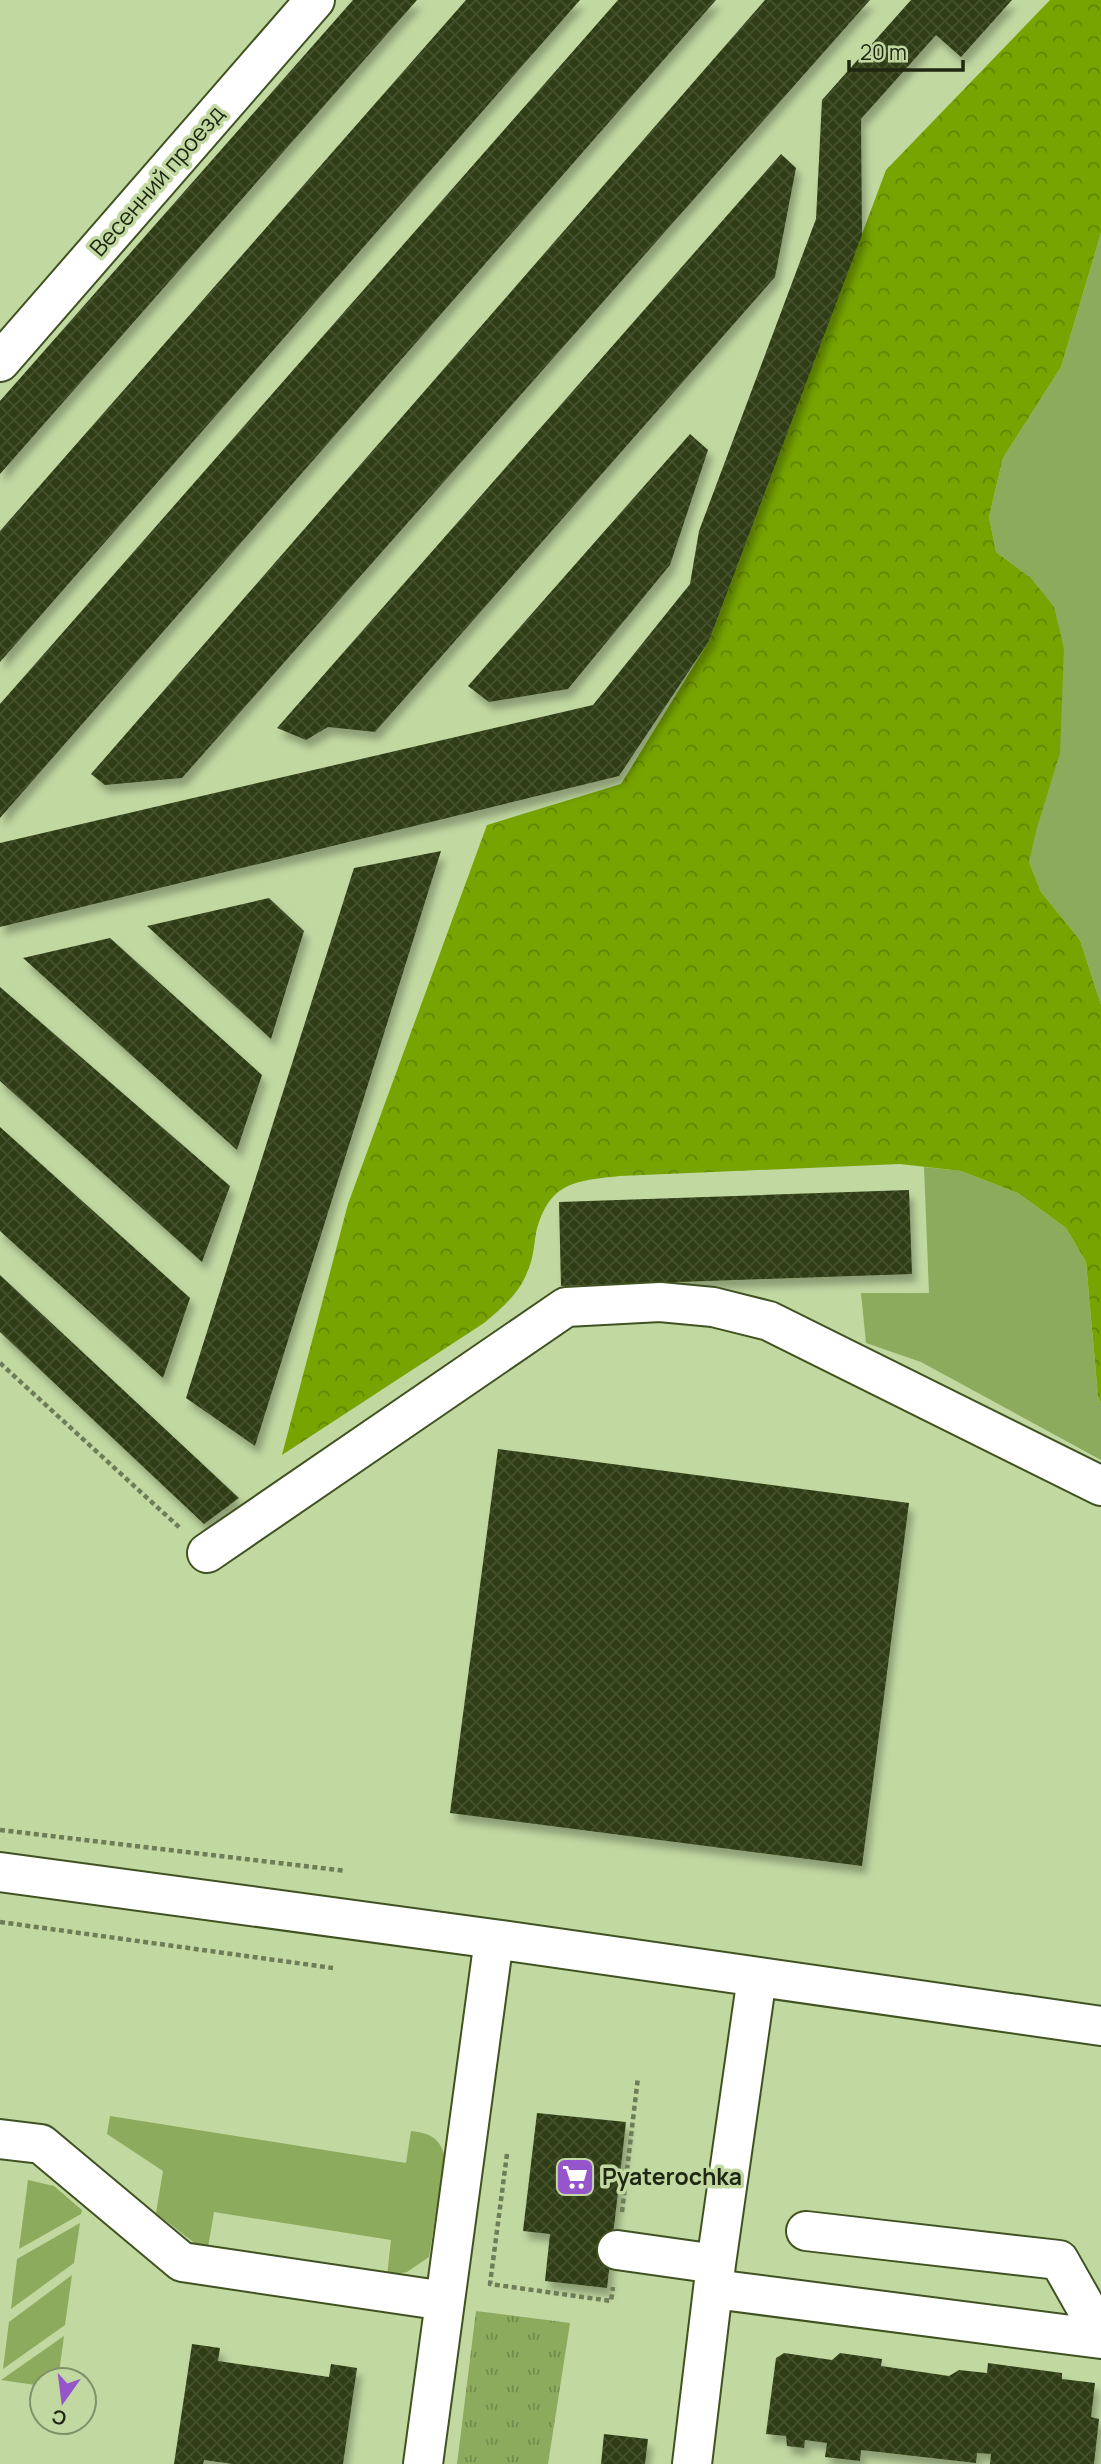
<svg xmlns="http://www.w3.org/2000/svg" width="1101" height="2464" font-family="Manrope,sans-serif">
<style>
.grass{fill:#8cab5d}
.forest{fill:url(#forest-crowns)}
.park{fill:url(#park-tufts)}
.building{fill:url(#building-cross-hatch);filter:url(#shadow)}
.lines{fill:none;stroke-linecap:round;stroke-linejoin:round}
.minor-casing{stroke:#405221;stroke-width:42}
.path{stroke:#6e7d57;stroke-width:4.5;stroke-dasharray:5 3.5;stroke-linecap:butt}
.minor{stroke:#fff;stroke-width:38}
.labels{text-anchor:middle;stroke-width:7;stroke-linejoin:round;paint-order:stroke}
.street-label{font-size:23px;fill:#1f2712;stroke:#c1d8a1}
.poi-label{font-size:23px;font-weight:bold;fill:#1f2712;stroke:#c1d8a1;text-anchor:start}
</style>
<defs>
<pattern id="forest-crowns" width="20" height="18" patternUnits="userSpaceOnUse" patternTransform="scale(1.75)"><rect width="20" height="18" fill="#77a401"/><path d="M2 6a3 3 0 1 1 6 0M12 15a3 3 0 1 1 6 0" fill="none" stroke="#618602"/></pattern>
<pattern id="park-tufts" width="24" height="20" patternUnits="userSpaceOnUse" patternTransform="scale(1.75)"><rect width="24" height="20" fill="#8cab5d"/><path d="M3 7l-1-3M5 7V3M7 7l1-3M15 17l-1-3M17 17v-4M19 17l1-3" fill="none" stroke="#728b4b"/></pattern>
<pattern id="building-cross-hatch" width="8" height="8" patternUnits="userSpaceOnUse" patternTransform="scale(1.75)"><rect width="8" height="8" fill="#2f3e14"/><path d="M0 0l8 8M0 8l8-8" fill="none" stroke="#44512d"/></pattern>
<filter id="shadow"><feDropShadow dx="4.5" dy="8" stdDeviation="3.5" flood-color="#0004"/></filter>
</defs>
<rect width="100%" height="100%" fill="#c1d8a1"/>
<!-- grass -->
<path class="grass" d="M1101,233V1005L1080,940L1041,892L1029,862L1064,648L1053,607L1031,578L996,552L989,517L1003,458L1061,367Z
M924,1167L961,1171L1018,1193L1066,1228L1086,1262L1098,1396L1101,1403V1460L921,1362L866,1343L861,1293H929Z
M110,2116L406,2163L411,2131C430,2133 440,2138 445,2157L429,2257L407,2272L387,2276L391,2240L214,2212L208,2247L197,2245L156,2213L163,2171L107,2134Z
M28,2180L54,2186L82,2210L81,2214L19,2249Z
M80,2223L74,2263L11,2309L17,2259Z
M72,2275L65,2325L3,2369L9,2322Z
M64,2336L58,2380H42V2386L1,2380Z"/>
<!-- forest -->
<path class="forest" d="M1050,0H1101V233L1061,367L1003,458L989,517L996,552L1031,578L1054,607L1064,648L1060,753L1036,831L1029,862L1041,892L1080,940L1101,1005V1403L1098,1396L1086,1262L1066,1228L1018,1193L961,1171L900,1164L620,1176C574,1181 549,1182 536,1233C534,1246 533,1259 528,1270C520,1293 502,1308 484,1323L282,1455L348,1204L487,825L621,784L709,641L886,170Z"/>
<!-- park -->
<path class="park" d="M476,2311L570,2323L548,2464H457Z"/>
<!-- building -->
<path class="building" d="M353,0H417L0,474V401Z
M466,0H580L0,662V531Z
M618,0H716L0,818V704Z
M765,0H870L182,778L105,785L91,774Z
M911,0H1012L961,57L936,35L861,119L862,235L709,641L619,776L0,927V843L593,705L690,584L699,531L816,219L822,100Z
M781,154L796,168L775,277L375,732L328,727L306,740L277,728Z
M690,434L708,450L670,565L568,689L489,702L468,686Z
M441,851L255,1446L186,1398L354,868Z
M269,898L304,931L271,1039L147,926Z
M110,938L262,1075L237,1150L23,958Z
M0,987L230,1186L202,1262L0,1081Z
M0,1127L190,1298L163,1378L0,1231Z
M909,1190L912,1274L561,1286L559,1202Z
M0,1275L239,1498L204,1524L0,1332Z
M498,1449L909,1503L862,1866L450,1813Z
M537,2113L626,2122L607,2288L545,2281L550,2234L523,2231Z
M192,2344L220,2348L218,2361L329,2377L331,2364L357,2368L343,2464H233L204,2460L203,2464H174Z
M784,2353L832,2360L840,2353L882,2359L881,2366L949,2376L959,2370L987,2373L988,2363L1062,2373V2379L1095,2383L1091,2417L1099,2419L1094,2464H990L991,2454L977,2453L976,2463L861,2450L860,2461L825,2457L827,2443L805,2440L804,2448L787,2446L786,2436L766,2434L776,2358Z
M604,2434L648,2439L645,2464H601Z"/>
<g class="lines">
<!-- minor casing -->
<g class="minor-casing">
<path id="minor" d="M0,362L315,0
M207,1553L566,1307L660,1302L713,1307L769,1321L1101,1486
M0,1872L494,1939L1101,2026
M0,2139L41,2144L182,2262L445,2301
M806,2231L1059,2260L1101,2334
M617,2250L716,2264
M714,2289L1101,2339
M423,2464L494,1939
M692,2464L716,2264L757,1977"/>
</g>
<!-- path -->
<path class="path" d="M0,1363L180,1528
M0,1830L346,1871
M0,1922L333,1968
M507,2154L490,2284L611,2301L613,2287
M622,2212L638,2077"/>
<!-- minor -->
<use href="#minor" class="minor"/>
</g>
<!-- icons -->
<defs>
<g id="supermarket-square" transform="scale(2.0125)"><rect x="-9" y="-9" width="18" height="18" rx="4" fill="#9655cb" stroke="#c1d8a1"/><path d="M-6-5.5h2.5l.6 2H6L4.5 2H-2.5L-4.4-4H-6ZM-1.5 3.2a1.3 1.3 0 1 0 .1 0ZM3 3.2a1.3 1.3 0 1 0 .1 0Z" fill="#fff"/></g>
</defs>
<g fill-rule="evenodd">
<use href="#supermarket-square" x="575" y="2177"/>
</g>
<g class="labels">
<!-- street labels -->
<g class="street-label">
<text transform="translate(157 181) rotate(-49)" y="8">Весенний проезд</text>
</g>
<!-- poi labels -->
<g class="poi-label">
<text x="602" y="2185">Pyaterochka</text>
</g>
</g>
<!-- north arrow -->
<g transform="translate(63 2401) rotate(194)"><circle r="33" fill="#c1d8a1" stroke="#809168" stroke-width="2"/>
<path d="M0-5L12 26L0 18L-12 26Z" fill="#9655cb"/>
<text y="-10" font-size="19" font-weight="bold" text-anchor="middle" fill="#1f2712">С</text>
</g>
<!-- scale -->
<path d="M849 60v10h114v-10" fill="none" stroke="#1f2712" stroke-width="3.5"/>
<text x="860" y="60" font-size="21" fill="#1f2712" stroke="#c1d8a1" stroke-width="5" paint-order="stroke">20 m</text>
</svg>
